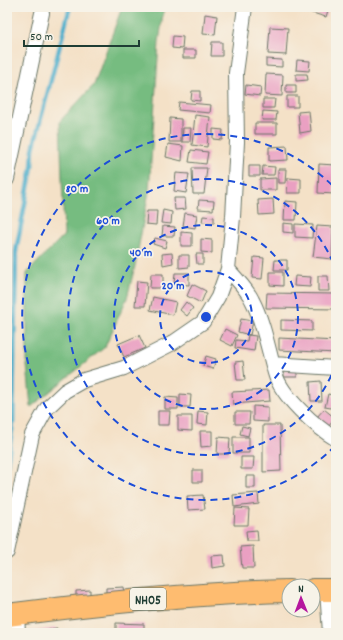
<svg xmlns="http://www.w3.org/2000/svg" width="343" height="640" font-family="Dekko,sans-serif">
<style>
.forest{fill:#76bc80;stroke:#4a7c5a}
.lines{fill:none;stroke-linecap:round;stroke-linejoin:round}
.stream{stroke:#4dafcc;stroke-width:4.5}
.building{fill:#eaa0c2}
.street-casing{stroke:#6a7667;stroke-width:16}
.primary-casing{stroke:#6a7667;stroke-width:24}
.street{stroke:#fff;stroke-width:14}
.primary{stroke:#febc70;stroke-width:22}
.ring{fill:none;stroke:#1d4ed8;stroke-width:2;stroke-dasharray:7 5}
.labels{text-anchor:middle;stroke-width:3.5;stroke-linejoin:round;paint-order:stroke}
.shield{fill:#f7f3e8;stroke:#60746a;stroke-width:1}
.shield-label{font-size:13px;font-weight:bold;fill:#1f3d34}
.centre{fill:#1d4ed8;stroke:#f7f3e8;stroke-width:2}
.ring-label{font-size:12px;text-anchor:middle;font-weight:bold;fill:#1d4ed8;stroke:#f7f3e8;stroke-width:3.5;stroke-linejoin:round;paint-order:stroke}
</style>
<rect width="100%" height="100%" fill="#f7f3e8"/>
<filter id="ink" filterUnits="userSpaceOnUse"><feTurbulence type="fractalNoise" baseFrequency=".025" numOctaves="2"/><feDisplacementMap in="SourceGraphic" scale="8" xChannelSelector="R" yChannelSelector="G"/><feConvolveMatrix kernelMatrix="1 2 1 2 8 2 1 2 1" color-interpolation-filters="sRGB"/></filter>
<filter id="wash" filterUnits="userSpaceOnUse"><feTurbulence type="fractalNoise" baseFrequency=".012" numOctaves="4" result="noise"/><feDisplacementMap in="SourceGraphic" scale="16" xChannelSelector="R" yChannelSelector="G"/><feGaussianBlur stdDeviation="0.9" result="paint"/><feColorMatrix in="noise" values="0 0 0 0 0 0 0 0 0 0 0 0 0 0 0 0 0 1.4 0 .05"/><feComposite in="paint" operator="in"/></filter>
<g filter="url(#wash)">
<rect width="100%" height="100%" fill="#f4e1c7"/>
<!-- forest -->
<path class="forest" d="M122,7H164L159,42L149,191L135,266L127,298L105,347L31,407L27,365V273L64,235L60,121L94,85Z"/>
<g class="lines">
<!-- stream -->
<path class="stream" d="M7,465L13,424L16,251L32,167L33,149L70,7"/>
</g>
<g id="blocks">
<!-- building -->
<path class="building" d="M310,7H329L326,17L309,12Z
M205,14L217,16L215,35L203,34Z
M270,27L288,28L286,55L268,54Z
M173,36L183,37L182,49L172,48Z
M212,42H222V56H211Z
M183,50H196V58H183Z
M266,59L282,60V67L266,66Z
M297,60L310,61L309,71L296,70Z
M266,74L283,75L282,96L265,95Z
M296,74H307L308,80L296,81Z
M246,85L261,87L260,96L245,94Z
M286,85H296V93H286Z
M192,91H200V101L191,100Z
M287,96H298V107H287Z
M263,99H275L274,108H263Z
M179,102L211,105L210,113L178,110Z
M263,111L277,112L276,120H262Z
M309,111L311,131L300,133L298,112Z
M195,115L210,117L207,147L192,145Z
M170,118L181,119V142H169Z
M255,123H277V134H255Z
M183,128H191L190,142H182Z
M213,129L223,130L222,140L213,139Z
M168,144L183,146L182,161L166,157Z
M287,146L288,160L269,161V147Z
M191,150L208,152L206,164L189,162Z
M319,164L335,165L334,194L318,193Z
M249,166H260V176H249Z
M263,166L275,167L274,175H262Z
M192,168H207L204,194H193Z
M278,169H286L285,183H278Z
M176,173L189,174L186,193L174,191Z
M276,178V190H260V179Z
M288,178L301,179V193H287Z
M174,198H185L186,209L175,210Z
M273,199L274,214L259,215L258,200Z
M199,200L214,201L213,210L198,209Z
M285,201L297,202L296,220H284Z
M163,210L172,212L171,224L161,223Z
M147,211H157L156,225L146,224Z
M185,213L197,215L195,228L183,226Z
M203,216L214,217V223L202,222Z
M283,223L293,224V233L283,232Z
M295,224L313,225L312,238L295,237Z
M163,226L175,227L174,236H162Z
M317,226L333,227L332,259L313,257Z
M181,232L192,233V246H181Z
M155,238L167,241L165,248L153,244Z
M201,239L212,240V253L201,252Z
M172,253L173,263L163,265L162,254Z
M196,254H203V264H197Z
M179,255H189V267L179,268Z
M254,257L264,258L262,279L252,278Z
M275,260H287V270H274Z
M270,272H283V286L270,285Z
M175,273H189V285L174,284Z
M151,274H163V288H150Z
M295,276L311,277L310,287L294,286Z
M318,276H328L329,291H318Z
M137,281L147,282L145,306H135Z
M192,284L206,291L201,303L187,296Z
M267,293L336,294V309L266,308Z
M153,297L176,302L173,315L150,310Z
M186,302L193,308L187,316L180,310Z
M241,319L253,321L250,335L238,332Z
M281,320L312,321V331L281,330Z
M225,329L237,335L232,346L220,340Z
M139,335L145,348L124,357L118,344Z
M248,335L256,336L254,351L235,348L236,340L247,341Z
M279,338L336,341V353L279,350Z
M206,356L216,359L213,369L203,366Z
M243,361L245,380H237L235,362Z
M284,370H297V377H284Z
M321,381L322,401H311L310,382Z
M269,390L270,401L233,404L232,392Z
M180,394L191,395L190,407H180Z
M328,394L336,396V409L325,407Z
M165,397L178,398V409H165Z
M253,406L268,407V422L253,421Z
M324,409L335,418L329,426L317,417Z
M158,411H170L169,425H158Z
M198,411L208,412L207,425L197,424Z
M235,412H250L249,424H235Z
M178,416H192V431L178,430Z
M263,425H280L281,471L263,472Z
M242,426L250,428L248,436L240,434Z
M200,431H212V446L201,447Z
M218,437L230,438L229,454H217Z
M233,437H249V453H233Z
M241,457H254L253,469H241Z
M193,470H202V482H193Z
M246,476H255V488H246Z
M258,493L259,504L234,507L233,495Z
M203,495L205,509L188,510L187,496Z
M235,508L249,509L248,525H234Z
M257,530L258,541H247L246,531Z
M253,546L254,568H242L240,547Z
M224,555L225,566L212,568L211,556Z
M124,587L125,593L106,595V588Z
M90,590V596L76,597V591Z
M116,623L144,624V633H116Z
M57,628V633H29V632Z"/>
</g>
</g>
<g filter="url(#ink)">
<use href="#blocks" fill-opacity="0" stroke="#6a7667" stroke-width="1"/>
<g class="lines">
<!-- street casing -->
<g class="street-casing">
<path id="street" d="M7,179L42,13
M228,269C236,279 247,289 252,300C264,323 268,349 275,373C281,396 316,427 336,439
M273,364L336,368
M7,552L32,435L47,408L65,391L84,380L124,368L171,344L203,322L218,297L228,269L233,217L237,142L236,73L245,7
M327,590L330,633
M17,614L18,633"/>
</g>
<!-- primary casing -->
<g class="primary-casing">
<path id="primary" d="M313,590H336
M7,615C101,603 194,593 289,591"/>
</g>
<!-- street -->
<use href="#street" class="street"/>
<!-- primary -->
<use href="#primary" class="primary"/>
</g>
</g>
<!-- distance rings -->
<g class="ring">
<circle cx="206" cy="317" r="46"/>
<circle cx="206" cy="317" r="92"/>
<path d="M336 364A138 138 0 1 1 336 270"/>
<path d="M335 446A183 183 0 1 1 335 188"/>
</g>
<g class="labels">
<!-- shield labels -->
<rect class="shield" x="130" y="588" width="36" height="22" rx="3"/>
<g class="shield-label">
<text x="148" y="604">NH05</text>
</g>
</g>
<circle cx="206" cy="317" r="6" class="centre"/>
<g class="ring-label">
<text x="77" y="192">80 m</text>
<text x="108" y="224">60 m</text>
<text x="141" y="256">40 m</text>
<text x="173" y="289">20 m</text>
</g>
<!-- margin -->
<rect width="343" height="640" fill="none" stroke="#f7f3e8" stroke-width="24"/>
<!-- north arrow -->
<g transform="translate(301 598) rotate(359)"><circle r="19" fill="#f7f3e8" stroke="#a1aaa0"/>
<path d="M0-3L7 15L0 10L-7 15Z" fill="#b5179e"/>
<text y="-6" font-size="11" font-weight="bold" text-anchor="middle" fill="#1f3d34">N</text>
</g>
<!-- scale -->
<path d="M24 40v6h115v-6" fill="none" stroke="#1f3d34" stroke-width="2"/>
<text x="30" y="40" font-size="12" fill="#1f3d34" stroke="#f7f3e8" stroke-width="3" paint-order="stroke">50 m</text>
</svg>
